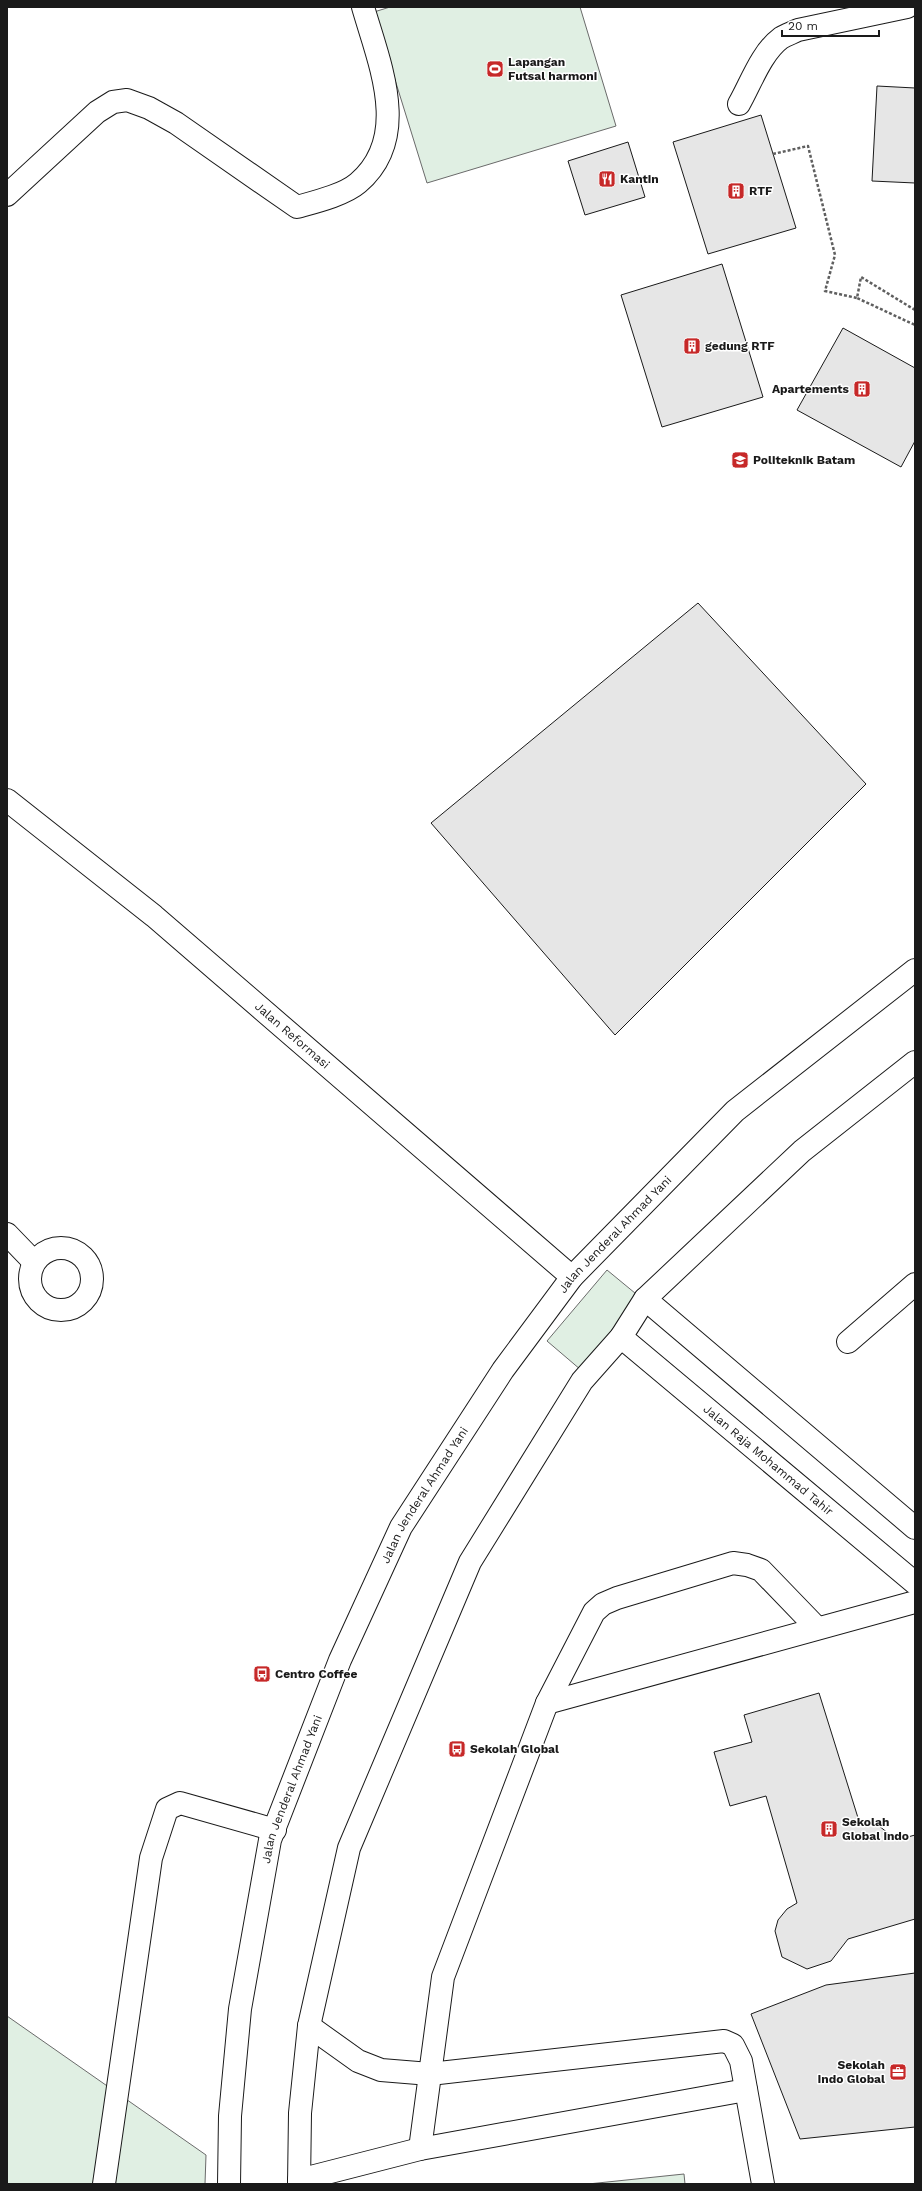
<svg xmlns="http://www.w3.org/2000/svg" width="922" height="2191" font-family="'Work Sans',sans-serif">
<style>
.green{fill:#e0efe3;stroke:#6a6a6a}
.building{fill:#e6e6e6;stroke:#1a1a1a}
.lines{fill:none;stroke-linecap:round;stroke-linejoin:round}
.minor-casing{stroke:#1a1a1a;stroke-width:24}
.major-casing{stroke:#1a1a1a;stroke-width:24}
.highway-casing{stroke:#1a1a1a;stroke-width:24}
.path{stroke:#5f5f5f;stroke-width:2.5;stroke-dasharray:3 2;stroke-linecap:butt}
.minor{stroke:#fff;stroke-width:22}
.major{stroke:#fff;stroke-width:22}
.highway{stroke:#fff;stroke-width:22}
.labels{text-anchor:middle;stroke-width:3;stroke-linejoin:round;paint-order:stroke}
.poi-label{font-size:12px;font-weight:bold;fill:#1a1a1a;stroke:#fff;text-anchor:start}
.street-label{font-size:12px;fill:#1a1a1a;stroke:#fff}
</style>
<rect width="100%" height="100%" fill="#fff"/>
<!-- green -->
<path class="green" d="M390,7H580L616,126L427,183L374,12Z
M607,1270L641,1298L581,1370L547,1341Z
M7,2016L206,2155L205,2184H7Z
M684,2174L685,2184H588Z"/>
<!-- building -->
<path class="building" d="M877,86L915,88V183L872,181Z
M761,115L796,228L708,254L673,142Z
M628,142L645,197L585,215L568,161Z
M722,264L763,397L662,427L621,295Z
M843,328L915,368V441L901,467L797,410Z
M698,603L866,784L615,1035L431,823Z
M819,1693L859,1821L871,1822L879,1826L897,1840L915,1835V1919L848,1939L831,1961L807,1969L782,1957L775,1931L778,1920L787,1909L797,1903L766,1796L730,1806L714,1752L752,1742L744,1715Z
M915,1973V2127L800,2139L751,2014L826,1985Z"/>
<g class="lines">
<!-- minor casing -->
<g class="minor-casing">
<g id="minor">
<path d="M739,104C751,83 761,53 781,38C786,35 792,33 798,30L907,7"/>
<path d="M7,195L97,112L113,102L127,100L149,108L176,123L297,207C315,202 344,195 358,183C412,137 379,63 363,7"/>
<path id="s1" d="M7,800L154,916L572,1277"/>
<path d="M7,1234L34,1262"/>
<circle cx="61" cy="1279" r="31"/>
<path d="M848,1342L915,1284"/>
<path d="M547,1703L915,1602"/>
<path d="M309,2026L358,2061L381,2070L430,2074L724,2041L733,2045L741,2061L763,2184"/>
<path d="M420,2149L443,1977L547,1703L594,1612L603,1604L617,1598L733,1563L747,1565L761,1570L817,1628"/>
<path d="M299,2180L420,2149L746,2090"/>
<path d="M104,2184L151,1858L167,1809L180,1803L275,1830"/>
</g>
</g>
<!-- major casing -->
<g class="major-casing">
<g id="major">
<path d="M645,1299L915,1528"/>
<path id="s2" d="M621,1337L915,1583"/>
</g>
</g>
<!-- highway casing -->
<g class="highway-casing">
<g id="highway">
<path id="s3" d="M229,2184L230,2116L240,2009L270,1840L340,1660L401,1527L503,1370L572,1277L735,1111L915,970"/>
<path d="M299,2184L300,2113L309,2026L349,1848L470,1562L582,1381L621,1337L645,1299L802,1151L915,1062"/>
</g>
</g>
<!-- path -->
<path class="path" d="M773,154L808,146L835,255L825,291L857,298
M915,310L861,277L857,298L915,325"/>
<!-- minor -->
<use href="#minor" class="minor"/>
<!-- major -->
<use href="#major" class="major"/>
<!-- highway -->
<use href="#highway" class="highway"/>
</g>
<!-- icons -->
<defs>
<g id="stadium-square" transform="scale(0.9)"><rect x="-9" y="-9" width="18" height="18" rx="4" fill="#c62828" stroke="#fff"/><path d="M0-5a6.5 5 0 1 0 0 10a6.5 5 0 1 0 0-10ZM-3.5-1.8h7v3.6h-7Z" fill="#fff"/></g>
<g id="restaurant-square" transform="scale(0.9)"><rect x="-9" y="-9" width="18" height="18" rx="4" fill="#c62828" stroke="#fff"/><path d="M-5-6h1v4h1v-4h1v4h1v-4h1v5L-1.5 .5V6h-2V.5L-5-1ZM5-6V6H3V1.5H1.5Q1.5-4 5-6Z" fill="#fff"/></g>
<g id="building-square" transform="scale(0.9)"><rect x="-9" y="-9" width="18" height="18" rx="4" fill="#c62828" stroke="#fff"/><path d="M-4-6H4V6H1V3H-1V6H-4ZM-2.5-4.3h1.7v1.8h-1.7ZM.8-4.3h1.7v1.8H.8ZM-2.5-1h1.7V.8h-1.7ZM.8-1h1.7V.8H.8Z" fill="#fff"/></g>
<g id="university-square" transform="scale(0.9)"><rect x="-9" y="-9" width="18" height="18" rx="4" fill="#c62828" stroke="#fff"/><path d="M0-5L7-2L0 1L-7-2ZM-4 1L0 2.5L4 1V4Q0 6-4 4Z" fill="#fff"/></g>
<g id="bus-square" transform="scale(0.9)"><rect x="-9" y="-9" width="18" height="18" rx="4" fill="#c62828" stroke="#fff"/><path d="M-5-6H5V4H4V6H2V4H-2V6H-4V4H-5ZM-3.5-4V0h7V-4ZM-3.5 1.2v1.5H-2V1.2ZM2 1.2v1.5H3.5V1.2Z" fill="#fff"/></g>
<g id="office-square" transform="scale(0.9)"><rect x="-9" y="-9" width="18" height="18" rx="4" fill="#c62828" stroke="#fff"/><path d="M-6-3h4V-5.5h4V-3h4V5H-6ZM-1-4.5V-3h2v-1.5ZM-6 0V1H6V0Z" fill="#fff"/></g>
</defs>
<g fill-rule="evenodd">
<use href="#stadium-square" x="495" y="69"/>
<use href="#restaurant-square" x="607" y="179"/>
<use href="#building-square" x="736" y="191"/>
<use href="#building-square" x="692" y="346"/>
<use href="#building-square" x="862" y="389"/>
<use href="#university-square" x="740" y="460"/>
<use href="#bus-square" x="262" y="1674"/>
<use href="#bus-square" x="457" y="1749"/>
<use href="#building-square" x="829" y="1829"/>
<use href="#office-square" x="898" y="2072"/>
</g>
<g class="labels">
<!-- poi labels -->
<g class="poi-label">
<text x="508" y="66">Lapangan<tspan x="508" dy="14">Futsal harmoni</tspan></text>
<text x="620" y="183">Kantin</text>
<text x="749" y="195">RTF</text>
<text x="705" y="350">gedung RTF</text>
<text x="849" y="393" text-anchor="end">Apartements</text>
<text x="753" y="464">Politeknik Batam</text>
<text x="275" y="1678">Centro Coffee</text>
<text x="470" y="1753">Sekolah Global</text>
<text x="842" y="1826">Sekolah<tspan x="842" dy="14">Global indo</tspan></text>
<text x="885" y="2069" text-anchor="end">Sekolah<tspan x="885" dy="14">Indo Global</tspan></text>
</g>
<!-- street labels -->
<g class="street-label">
<text dy="4" stroke="none"><textPath href="#s1" startOffset="370">Jalan Reformasi</textPath></text>
<text dy="4" stroke="none"><textPath href="#s3" startOffset="1050">Jalan Jenderal Ahmad Yani</textPath></text>
<text dy="4" stroke="none"><textPath href="#s2" startOffset="192">Jalan Raja Mohammad Tahir</textPath></text>
<text dy="4" stroke="none"><textPath href="#s3" startOffset="726">Jalan Jenderal Ahmad Yani</textPath></text>
<text dy="4" stroke="none"><textPath href="#s3" startOffset="402">Jalan Jenderal Ahmad Yani</textPath></text>
</g>
</g>
<!-- border -->
<rect width="922" height="2191" fill="none" stroke="#1a1a1a" stroke-width="16"/>
<!-- scale -->
<path d="M782 30v6h97v-6" fill="none" stroke="#1a1a1a" stroke-width="2"/>
<text x="788" y="30" font-size="12" fill="#1a1a1a" stroke="#ffffff" stroke-width="3" paint-order="stroke">20 m</text>
</svg>
